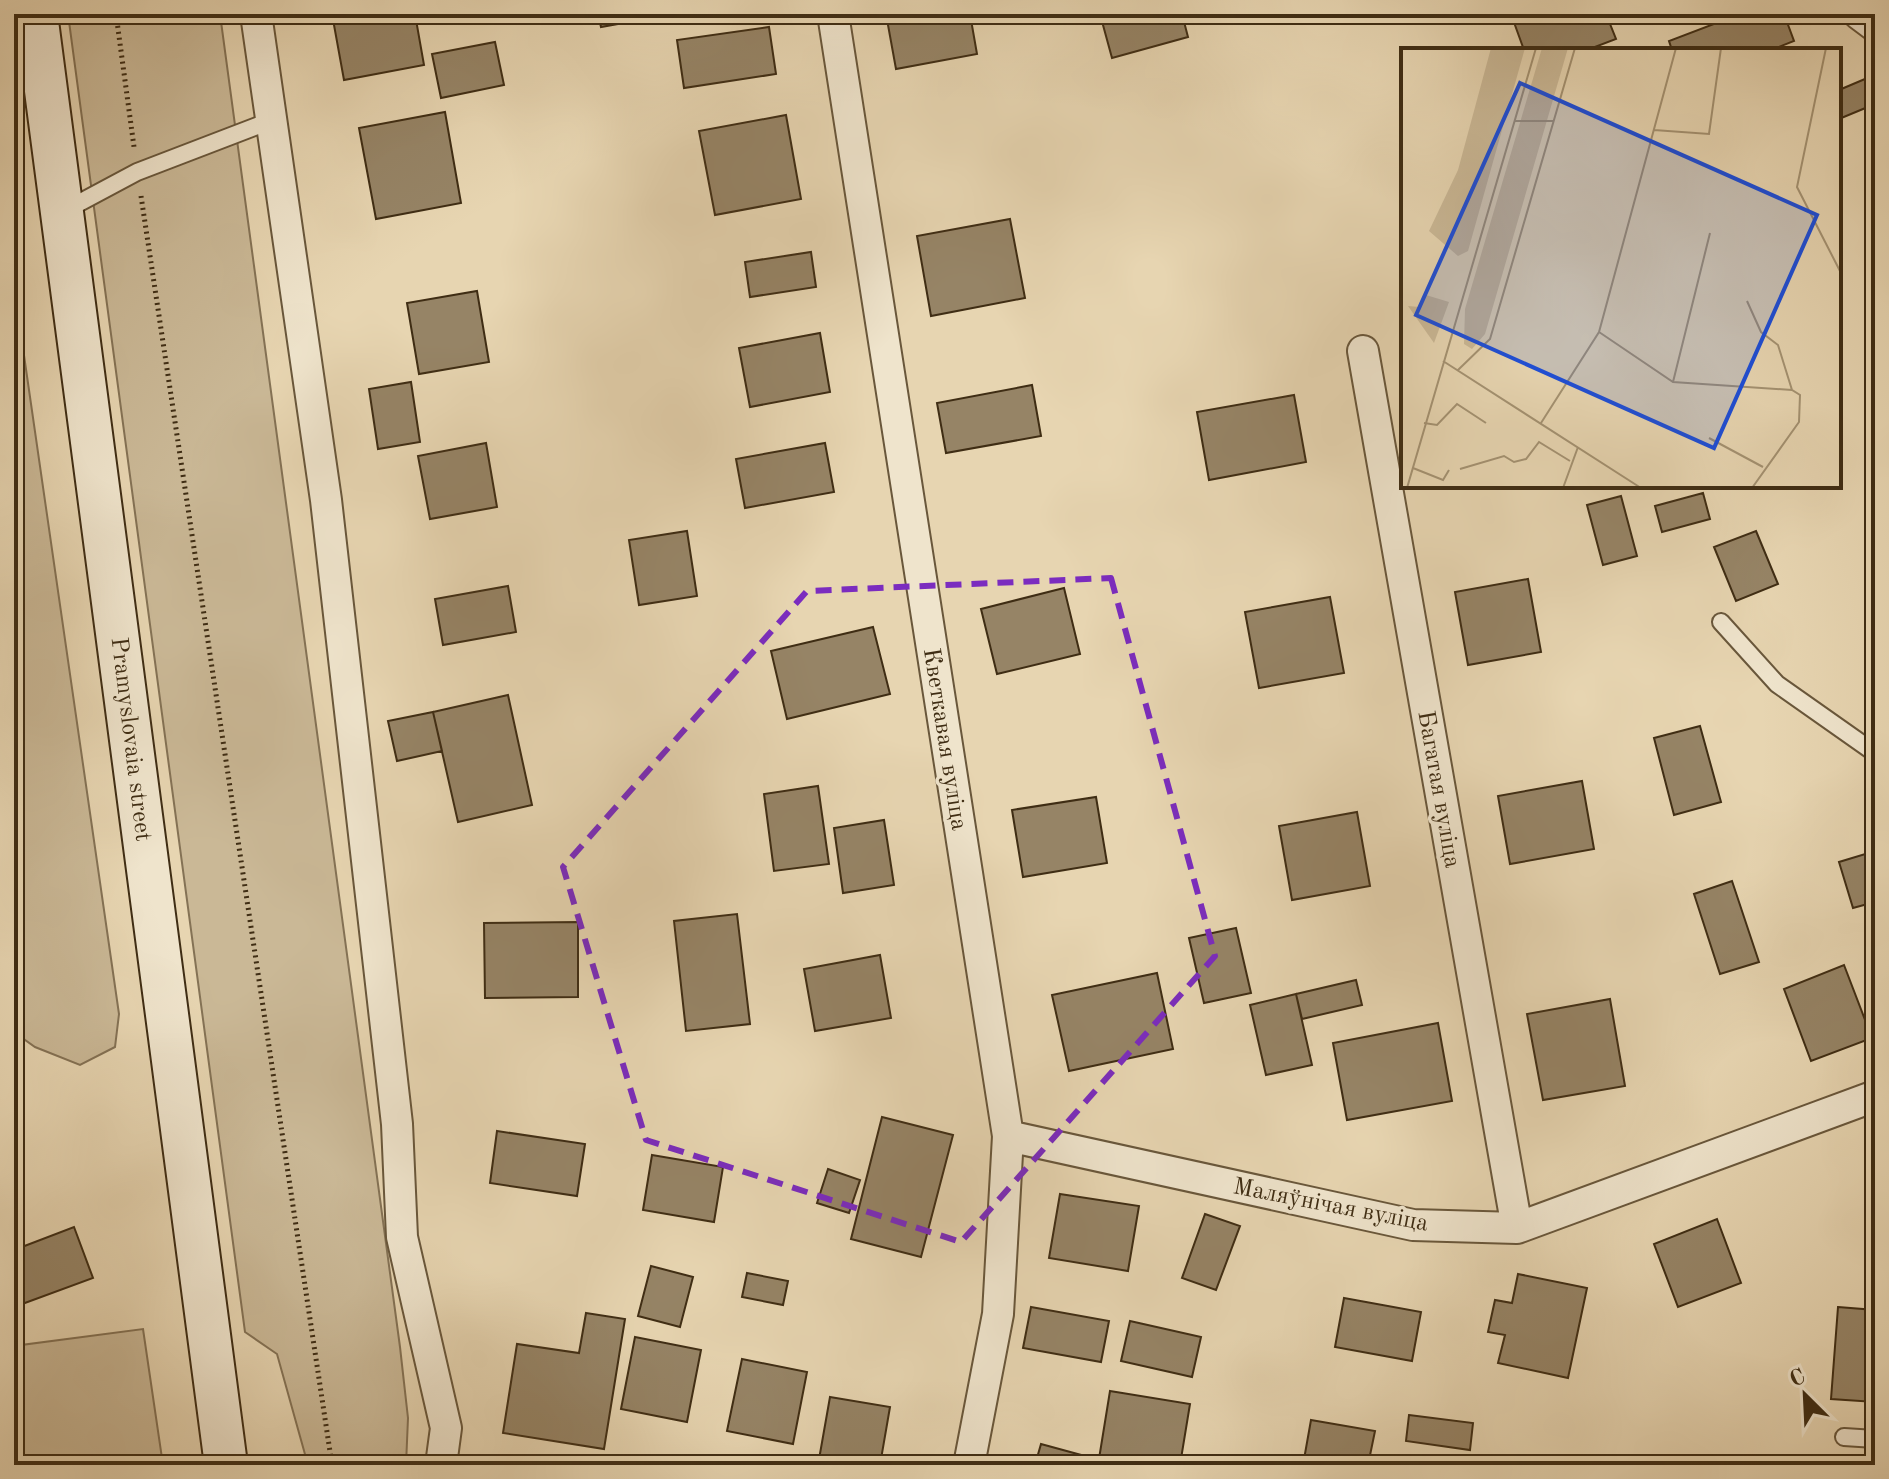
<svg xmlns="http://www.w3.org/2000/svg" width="1889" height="1479" font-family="'Old Standard TT',serif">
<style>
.green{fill:#cab896;stroke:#847255;stroke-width:2}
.building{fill:#968466;stroke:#3f2d14;stroke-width:2}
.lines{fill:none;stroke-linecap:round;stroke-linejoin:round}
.service-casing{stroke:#69573b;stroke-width:20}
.minor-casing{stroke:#69573b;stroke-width:34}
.secondary-casing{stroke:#3f2d14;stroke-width:46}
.path{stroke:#3f2d14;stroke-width:5;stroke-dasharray:2 4;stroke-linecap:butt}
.service{stroke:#efe4cc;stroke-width:16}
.minor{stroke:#efe4cc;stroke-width:30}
.secondary{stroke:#efe4cc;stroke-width:42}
.marked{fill:none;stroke:#7b2cbf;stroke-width:6;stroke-dasharray:16 10;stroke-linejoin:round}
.labels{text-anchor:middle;stroke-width:7;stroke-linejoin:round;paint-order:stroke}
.street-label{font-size:24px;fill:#3f2d14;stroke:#efe4cc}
.inset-road{fill:none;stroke:#a49272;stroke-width:2}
.view{fill:#1d4ed8;fill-opacity:0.15;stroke:#1d4ed8;stroke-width:4}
.inset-edge{fill:none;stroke:#3f2d14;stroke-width:4}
</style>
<rect width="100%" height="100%" fill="#e7d5b1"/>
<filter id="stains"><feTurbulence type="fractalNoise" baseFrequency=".0025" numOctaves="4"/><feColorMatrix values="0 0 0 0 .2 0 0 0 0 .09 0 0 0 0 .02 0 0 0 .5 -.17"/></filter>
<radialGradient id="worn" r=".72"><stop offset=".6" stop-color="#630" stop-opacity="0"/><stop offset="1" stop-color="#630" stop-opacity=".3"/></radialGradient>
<!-- green -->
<path class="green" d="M68,14H220L400,1347L408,1418L406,1465H308L277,1354L245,1332Z
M14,286L119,1014L115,1047L80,1065L35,1047L14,1032Z
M143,1329L163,1465H14V1346Z"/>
<!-- building -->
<path class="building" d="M332,14H415L424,65L344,80Z
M598,14H673L601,27Z
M886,14H970L977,54L896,69Z
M1100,14H1182L1188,37L1112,58Z
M1511,14H1606L1616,39L1587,50H1524Z
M1740,14H1784L1794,41L1771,50H1672L1669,41Z
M769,27L776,74L684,88L677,40Z
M495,42L504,85L441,98L432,54Z
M1872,76L1875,104L1839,119V90Z
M445,112L461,203L376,219L359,128Z
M786,115L801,199L715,215L699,131Z
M1010,219L1025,298L931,316L917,236Z
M811,252L816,287L750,297L745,262Z
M477,291L489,362L419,374L407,303Z
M820,333L830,392L750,407L739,348Z
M411,382L420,442L378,449L369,389Z
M1032,385L1041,436L946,453L937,403Z
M1294,395L1306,462L1209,480L1197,412Z
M486,443L497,507L430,519L418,456Z
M825,443L834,492L745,508L736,459Z
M1703,493L1710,519L1662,532L1655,506Z
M1621,496L1637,556L1603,565L1587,505Z
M687,531L697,596L639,605L629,540Z
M1756,531L1778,584L1736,601L1714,547Z
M1528,579L1541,652L1468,665L1455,592Z
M508,586L516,632L443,645L435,599Z
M1064,588L1080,654L997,674L981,609Z
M1330,597L1344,673L1259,688L1245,612Z
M873,627L890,694L787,719L771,651Z
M508,695L532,805L458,822L433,712Z
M433,712L442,751L397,761L388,721Z
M1700,726L1721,802L1674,815L1654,738Z
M1582,781L1594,849L1510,864L1498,796Z
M818,786L829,864L774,871L764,794Z
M1096,797L1107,863L1023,877L1012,810Z
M1357,812L1370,886L1292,900L1279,826Z
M884,820L894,885L843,893L834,828Z
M1875,851V902L1853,908L1839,862Z
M1732,881L1759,962L1720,974L1694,894Z
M737,914L750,1024L686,1031L674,921Z
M578,922V997L485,998L484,923Z
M1236,928L1251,993L1204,1003L1189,938Z
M880,955L891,1018L815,1031L804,969Z
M1844,965L1872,1038L1811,1061L1784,989Z
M1157,973L1173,1049L1069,1071L1052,995Z
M1356,980L1362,1005L1302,1019L1296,994Z
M1296,994L1312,1065L1266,1075L1250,1005Z
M1610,999L1625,1086L1543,1100L1527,1014Z
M1438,1023L1452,1101L1347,1120L1333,1043Z
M882,1117L953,1135L921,1257L851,1239Z
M497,1131L585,1144L577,1196L490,1183Z
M14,1151L22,1171L14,1174Z
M652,1155L723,1167L714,1222L643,1210Z
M828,1169L860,1180L849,1213L817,1203Z
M1060,1194L1139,1206L1128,1271L1049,1258Z
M1205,1214L1240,1226L1216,1290L1182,1278Z
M1717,1219L1741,1283L1678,1307L1654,1244Z
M74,1227L93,1278L14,1307V1250Z
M651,1266L693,1277L680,1327L638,1316Z
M747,1273L788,1281L783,1305L742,1297Z
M1518,1274L1587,1288L1568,1378L1498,1363L1505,1335L1488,1332L1495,1300L1512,1303Z
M1344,1298L1421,1312L1412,1361L1335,1347Z
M1031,1307L1109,1321L1101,1362L1023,1348Z
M1838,1307L1875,1310V1402L1831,1399Z
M586,1313L625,1319L604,1449L503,1433L517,1344L579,1353Z
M1130,1321L1201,1337L1192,1377L1121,1361Z
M635,1337L701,1350L687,1422L621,1409Z
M742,1359L807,1372L793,1444L727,1431Z
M1110,1391L1190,1404L1180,1465H1098Z
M830,1397L890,1407L880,1465H818Z
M1409,1415L1473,1423L1470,1450L1406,1441Z
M1311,1420L1375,1431L1368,1465H1303Z
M1041,1444L1085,1456L1083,1465H1035Z"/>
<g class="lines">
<!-- service casing -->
<g class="service-casing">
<path id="service" d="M64,211L137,172L270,121
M1721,622L1777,684L1875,753
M1844,1437L1875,1439"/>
</g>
<!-- minor casing -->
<g class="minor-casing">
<path id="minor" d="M256,14L326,500L397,1124L402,1237L446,1428L441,1465
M833,14L1008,1136L998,1314L969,1465
M1859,14L1875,26
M1363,351L1517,1228
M1008,1136L1413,1225L1517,1228L1875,1096"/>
</g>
<!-- secondary casing -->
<g class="secondary-casing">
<path id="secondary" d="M36,14L226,1465"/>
</g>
<!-- path -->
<path class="path" d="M116,14L134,147
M141,196L332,1465"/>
<!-- service -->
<use href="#service" class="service"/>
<!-- minor -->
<use href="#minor" class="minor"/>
<!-- secondary -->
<use href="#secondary" class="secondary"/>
</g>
<!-- marked area -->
<path class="marked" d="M1111,578L1215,956L961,1242L646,1140L563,867L807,591Z"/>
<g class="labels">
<!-- street labels -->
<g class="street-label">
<text transform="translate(132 739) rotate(83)" y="8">Pramyslovaia street</text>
<text transform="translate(946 739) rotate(81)" y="8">Кветкавая вуліца</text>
<text transform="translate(1440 789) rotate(80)" y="8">Багатая вуліца</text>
<text transform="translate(1331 1204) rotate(11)" y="8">Маляўнічая вуліца</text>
</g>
</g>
<!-- overview -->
<g transform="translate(1401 48)">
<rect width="440" height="440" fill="#e7d5b1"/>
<path d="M90,0H124L67,203L57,208L28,183L57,122ZM141,0H167L84,286L71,301L63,296L64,261ZM25,247L48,254L33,295L7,258L18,259Z" fill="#cab896"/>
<path class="inset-road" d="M425,0L396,139L440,225M114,73H153M253,82L308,86L320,0M346,253L360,284L377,297L391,342M198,284L272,334L391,342L399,347L398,374L351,440M42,313L240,440M57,322L89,291L174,0M272,334L309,185M23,375L36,377L56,356L85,375M140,375L198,284L275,0M308,390L362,419M12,420L42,432L48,422M59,421L103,408L113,414L125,411L138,394L169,413M6,440L135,0M162,440L177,399"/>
<path class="view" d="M119,35L416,167L313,400L15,267Z"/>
<rect width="440" height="440" class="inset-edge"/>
</g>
<!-- margin -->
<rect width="1889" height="1479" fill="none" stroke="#e7d5b1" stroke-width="48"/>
<rect x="16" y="16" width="1857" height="1447" fill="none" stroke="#3f2d14" stroke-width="4"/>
<rect x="24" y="24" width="1841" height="1431" fill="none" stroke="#3f2d14" stroke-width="2"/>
<!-- north arrow -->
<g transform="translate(1805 1395) rotate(336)" stroke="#efe4cc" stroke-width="6" paint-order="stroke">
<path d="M0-6L14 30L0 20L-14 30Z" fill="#3f2d14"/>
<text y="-12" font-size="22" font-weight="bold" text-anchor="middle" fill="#3f2d14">С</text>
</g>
<rect width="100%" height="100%" filter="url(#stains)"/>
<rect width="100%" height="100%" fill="url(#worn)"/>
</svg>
